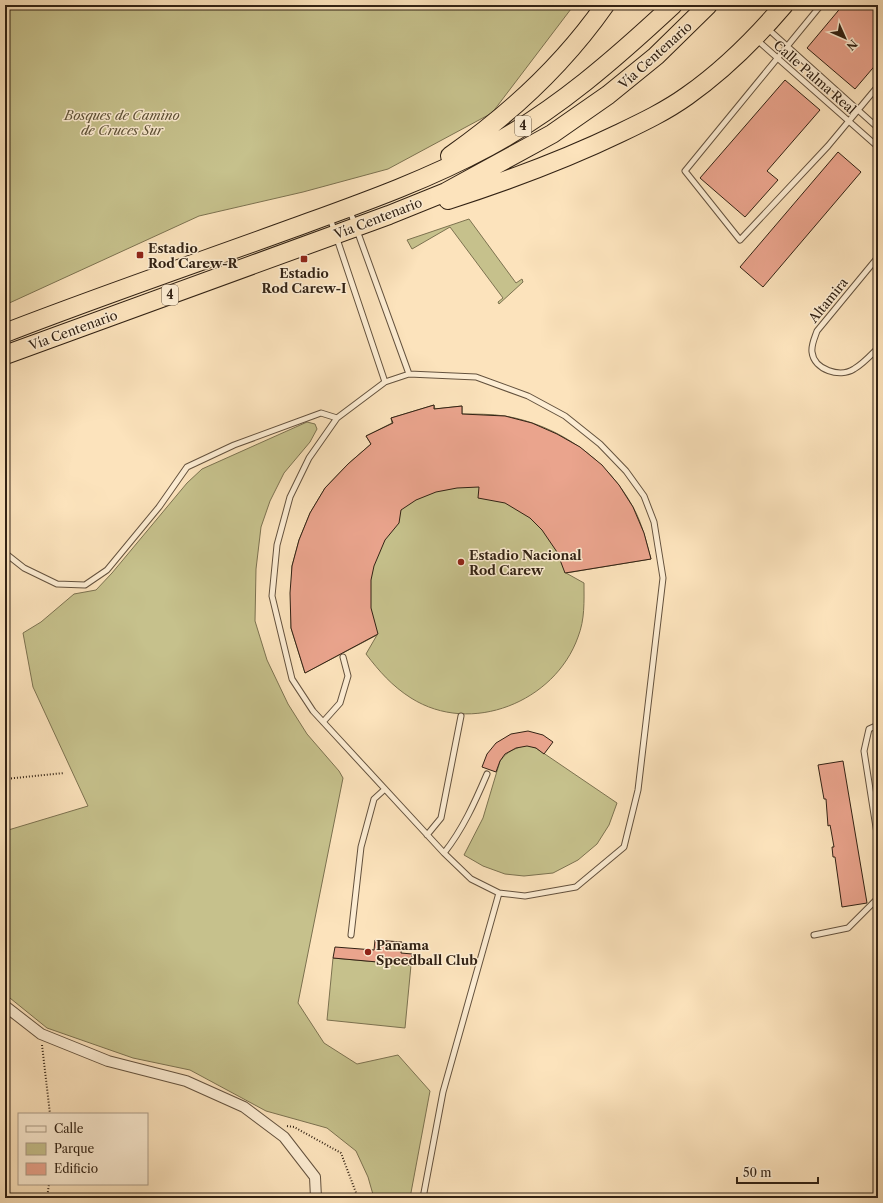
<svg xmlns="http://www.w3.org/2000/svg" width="883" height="1203" font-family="'Libre Caslon Text',serif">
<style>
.green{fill:#c6c18c;stroke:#7c7250}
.building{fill:#eaa48d;stroke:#322214}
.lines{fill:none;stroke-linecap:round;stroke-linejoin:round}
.service-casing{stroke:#64523e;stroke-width:7}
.minor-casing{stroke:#64523e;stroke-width:12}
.motorway-casing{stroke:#322214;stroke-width:20}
.path{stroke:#322214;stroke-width:2;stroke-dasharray:1 2;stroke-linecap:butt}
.service{stroke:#fdedd3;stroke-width:5}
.minor{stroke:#fdedd3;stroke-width:10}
.motorway{stroke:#fce3bc;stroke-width:18}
.poi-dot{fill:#8f2418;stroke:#fdedd3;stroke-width:1.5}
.labels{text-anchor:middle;stroke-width:3;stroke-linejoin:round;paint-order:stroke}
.shield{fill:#fdedd3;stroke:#6f5f4d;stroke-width:1}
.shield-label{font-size:12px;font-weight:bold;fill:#322214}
.street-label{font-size:13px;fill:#322214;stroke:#fdedd3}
.park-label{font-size:13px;font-style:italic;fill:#5e5238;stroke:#fdedd3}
.poi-label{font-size:13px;font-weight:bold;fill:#322214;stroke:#fdedd3;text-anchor:start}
</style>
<rect width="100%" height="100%" fill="#fce3bc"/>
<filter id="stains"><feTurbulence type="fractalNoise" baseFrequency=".005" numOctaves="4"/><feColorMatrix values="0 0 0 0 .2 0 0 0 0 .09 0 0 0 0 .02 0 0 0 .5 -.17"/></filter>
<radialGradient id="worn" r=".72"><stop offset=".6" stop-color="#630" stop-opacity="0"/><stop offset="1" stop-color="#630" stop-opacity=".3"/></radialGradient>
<!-- green -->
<path class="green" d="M5,5H574L492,113L388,169L303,192L199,216L5,305Z
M469,219L516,283L522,279L523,282L499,304L498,302L503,298L450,227L412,249L407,240Z
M434,405L435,409L462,406V414C476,414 491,414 505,416C558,425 607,459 633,507C642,523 646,541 651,559L566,573L584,583C584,602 585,619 578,637C555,702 471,736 411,698C392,686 379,671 366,654L377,635L305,673L291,628L292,566L299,540L310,513L325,488L348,464L371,444L366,436L392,423L391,418Z
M307,422L315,424L317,429L310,442L284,473L270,501L261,527L256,569L255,621L267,660L288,704L307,734L339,771L343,778L298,1003L324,1043L357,1064L398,1055L430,1091L410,1198H374L368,1177L356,1151L327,1128L266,1111L190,1070L133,1058L47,1028L5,994V831L88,806L33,687L23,633L41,622L74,594L96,590L112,573L187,483L202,469Z
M527,745L536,748L617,803L609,825L597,844L578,860L553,873L524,876L505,874L483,866L464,855L483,818L500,761C507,751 516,748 527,745Z
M333,958L411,965L405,1028L327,1020Z"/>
<!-- building -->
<path class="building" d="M843,5H878V62L855,89L807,48Z
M785,80L820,110L767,171L778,180L745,217L700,178Z
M838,152L861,172L763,287L740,267Z
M434,405V409L462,406V414L505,416L532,423L557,434L580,447L602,465L619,485L633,507L644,533L651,559L565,573L557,552L542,530L530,518L505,503L478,498L479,487L457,488L436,492L416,500L401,510L399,523L385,540L374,566L371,580V608L378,634L305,673L291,628L290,593L292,566L299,540L310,513L325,488L348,464L371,444L366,436L393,423L391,418Z
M528,731L543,735L553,742L544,754L536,748L527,746L516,748L505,754L500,761L496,772L482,767L487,754L496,743L511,734Z
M843,761L867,903L842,907L835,857H833L832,847H834L831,830L830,825L828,826L826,799H824L818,765Z
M375,940L402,942L401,953L412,954L411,965L333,958L335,947L374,950Z"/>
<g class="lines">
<!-- service casing -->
<g class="service-casing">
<path id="service" d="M821,5L685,171L740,240L828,146L878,86
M767,28L878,128
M757,40L878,147
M350,211L409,374
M330,218L385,382
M878,257L817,331C815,337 811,345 812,352C814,370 840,378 854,369C863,364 871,355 878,348
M409,374L476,377L528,396L565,416L600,444L626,471L644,496L654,522L663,578L638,790L624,847L576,887L525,896L499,893L471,879L444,853L313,711L292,679L272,596L277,545L290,497L309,458L337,418L385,382Z
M5,553L24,568L57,584L85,585L107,570L159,507L187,467L234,445L321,413L337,418
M323,722L340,703L348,676L343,657
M878,725L869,729L864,751L878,840
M427,835L441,818L461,716
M444,853C463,829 475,802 487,774
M351,935L361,847L374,799L385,789
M814,935L848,928L878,898
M423,1198L443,1092L499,893"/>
</g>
<!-- minor casing -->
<g class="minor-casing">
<path id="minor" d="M5,1006L41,1034L108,1061L186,1081L244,1107L284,1137L315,1177L316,1198"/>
</g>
<!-- motorway casing -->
<g class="motorway-casing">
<path id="motorway" d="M450,156C510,114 563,65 605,5
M448,200C507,181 564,160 620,133C643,122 666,111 687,96C724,70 755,39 784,5
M5,333C100,296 197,263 293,228C359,204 425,181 488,147C557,110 616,58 673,5
M5,355L389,215L446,192L552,134L608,95L656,56L708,5"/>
</g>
<!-- path -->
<path class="path" d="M5,779L64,773
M42,1045L50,1114
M287,1126L294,1127L341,1153L358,1198
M47,1198L49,1184
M671,1198L677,1195L689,1198"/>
<!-- service -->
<use href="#service" class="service"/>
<!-- minor -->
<use href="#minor" class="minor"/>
<!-- motorway -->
<use href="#motorway" class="motorway"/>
</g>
<!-- markers -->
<g class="poi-dot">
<rect x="136" y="251" width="8" height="8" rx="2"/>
<rect x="300" y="255" width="8" height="8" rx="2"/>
<circle cx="461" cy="562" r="4"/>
<circle cx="368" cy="952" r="4"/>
</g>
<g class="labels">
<!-- shield labels -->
<g class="shield">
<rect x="515" y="116" width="16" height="20" rx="3"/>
<rect x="162" y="285" width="16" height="20" rx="3"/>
</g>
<g class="shield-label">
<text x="523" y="130">4</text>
<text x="170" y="299">4</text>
</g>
<!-- street labels -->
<g class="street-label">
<text transform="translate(655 55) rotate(-42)" y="5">Vía Centenario</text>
<text transform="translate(815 77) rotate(41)" y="5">Calle Palma Real</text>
<text transform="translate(378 218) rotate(-21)" y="5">Vía Centenario</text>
<text transform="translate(828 300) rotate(-51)" y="5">Altamira</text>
<text transform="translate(73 330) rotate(-20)" y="5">Vía Centenario</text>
</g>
<!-- park labels -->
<g class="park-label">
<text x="122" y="120">Bosques de Camino<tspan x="122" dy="15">de Cruces Sur</tspan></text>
</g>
<!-- poi labels -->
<g class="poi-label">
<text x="148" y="253">Estadio<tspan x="148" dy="15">Rod Carew-R</tspan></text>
<text x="304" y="278" text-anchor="middle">Estadio<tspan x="304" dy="15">Rod Carew-I</tspan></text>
<text x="469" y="560">Estadio Nacional<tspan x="469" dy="15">Rod Carew</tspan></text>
<text x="376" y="950">Panama<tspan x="376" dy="15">Speedball Club</tspan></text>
</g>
</g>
<!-- margin -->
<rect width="883" height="1203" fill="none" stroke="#fce3bc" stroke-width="20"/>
<rect x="6" y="6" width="871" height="1191" fill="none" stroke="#322214" stroke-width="2"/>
<rect x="10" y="10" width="863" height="1183" fill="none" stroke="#322214"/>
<!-- legend -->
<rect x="18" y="1113" width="130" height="72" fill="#fdedd3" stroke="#ac9c87"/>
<rect x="26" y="1126" width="20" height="6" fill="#fdedd3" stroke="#ac9c87"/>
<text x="54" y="1133" font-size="12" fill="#322214">Calle</text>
<rect x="26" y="1143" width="20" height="12" fill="#c6c18c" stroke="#ac9c87"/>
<text x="54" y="1153" font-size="12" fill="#322214">Parque</text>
<rect x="26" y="1163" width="20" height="12" fill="#eaa48d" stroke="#ac9c87"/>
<text x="54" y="1173" font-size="12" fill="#322214">Edificio</text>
<!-- north arrow -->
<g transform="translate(845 38) rotate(135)" stroke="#fdedd3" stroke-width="3" paint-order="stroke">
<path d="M0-3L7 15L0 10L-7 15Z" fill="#322214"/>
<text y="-6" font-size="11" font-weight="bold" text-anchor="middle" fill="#322214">N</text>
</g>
<!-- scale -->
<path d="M737 1177v6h81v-6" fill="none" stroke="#322214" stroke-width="2"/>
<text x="743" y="1177" font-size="12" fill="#322214" stroke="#fdedd3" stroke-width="3" paint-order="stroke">50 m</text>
<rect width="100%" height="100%" filter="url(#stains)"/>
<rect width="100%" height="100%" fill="url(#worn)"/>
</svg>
